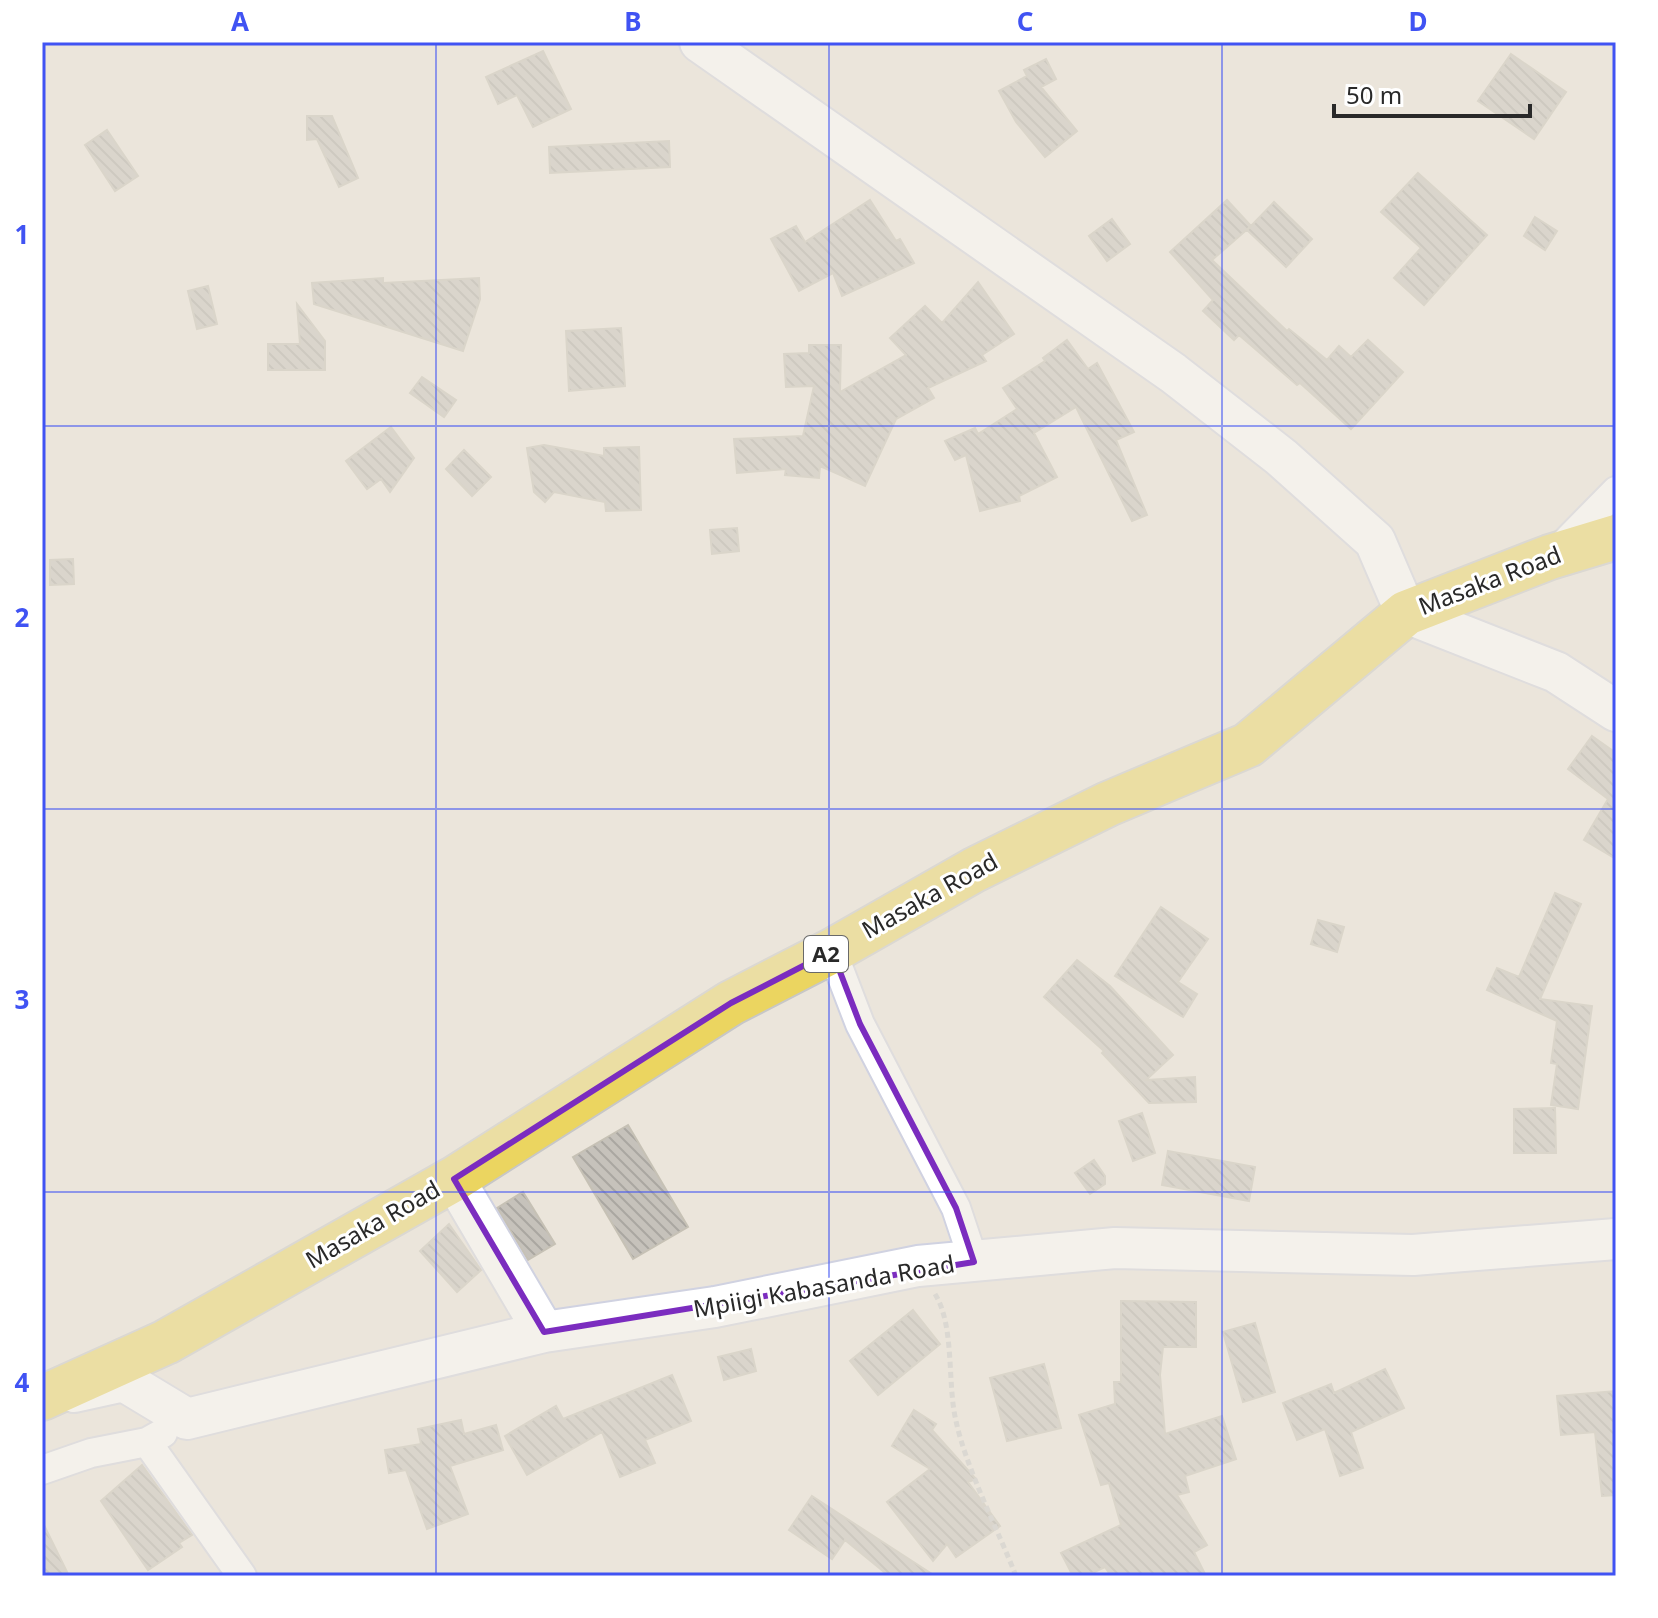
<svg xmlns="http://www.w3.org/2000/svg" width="1658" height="1618" font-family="'Noto Sans',sans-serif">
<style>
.building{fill:url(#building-back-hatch);stroke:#c6c1b5;stroke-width:2}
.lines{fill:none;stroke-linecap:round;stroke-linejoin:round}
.minor-casing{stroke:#d0d2e1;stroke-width:32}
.secondary-casing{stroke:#d0d2e1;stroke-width:44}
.primary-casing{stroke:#c7c7c7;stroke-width:48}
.path{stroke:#c7c7c7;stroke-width:5;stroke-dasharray:6 4;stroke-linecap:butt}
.minor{stroke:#fff;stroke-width:28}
.secondary{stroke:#fff;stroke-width:40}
.primary{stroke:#ebd560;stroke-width:44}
.marked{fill:none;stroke:#7b2cbf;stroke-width:6;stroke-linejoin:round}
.grid{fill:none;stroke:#4053f3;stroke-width:2;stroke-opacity:0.55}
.labels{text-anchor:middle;stroke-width:6;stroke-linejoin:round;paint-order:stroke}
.shield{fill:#fff;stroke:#696969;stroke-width:2}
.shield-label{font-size:22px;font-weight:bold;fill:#292929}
.street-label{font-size:24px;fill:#292929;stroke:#fff}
.neatline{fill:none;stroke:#4053f3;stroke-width:3}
.grid-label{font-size:26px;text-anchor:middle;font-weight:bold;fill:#4053f3}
</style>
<defs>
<pattern id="building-back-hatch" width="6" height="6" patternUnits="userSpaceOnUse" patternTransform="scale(2)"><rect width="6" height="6" fill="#c6c2bb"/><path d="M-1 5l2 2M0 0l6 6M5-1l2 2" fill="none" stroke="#aaa7a1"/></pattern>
</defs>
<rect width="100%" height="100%" fill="#ebe5db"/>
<!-- building -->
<path class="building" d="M543,51L571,109L533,127L517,95L498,104L486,77Z
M1511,54L1566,92L1534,139L1478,101Z
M1046,59L1056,79L1041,87L1077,131L1045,157L1016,122L999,91L1027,76L1024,70Z
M307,116H332L358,178L339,187L317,139L307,140Z
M107,130L138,176L115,191L85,145Z
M669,141L670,167L550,173L549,147Z
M1418,173L1487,235L1424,305L1394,278L1421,248L1381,212Z
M870,200L896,241L900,239L914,263L842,296L833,273L799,291L771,239L796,226L805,242Z
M1227,200L1251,226L1274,202L1312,239L1286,267L1247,230L1251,226L1212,260L1287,331L1289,329L1327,360L1339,346L1351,357L1368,340L1403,372L1351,429L1300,383L1297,385L1239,335L1234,340L1203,311L1213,300L1170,252Z
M1535,217L1557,231L1545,250L1524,236Z
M1112,219L1130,244L1107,261L1089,236Z
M383,278V283L479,278L480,299L463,351L314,304L312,283Z
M978,282L1014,334L982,355L986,361L928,388L934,398L896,419L865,486L820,466L819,478L785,475L786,469L737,473L734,439L803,436L814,386L786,387L784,354L809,353V345H841L840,392L906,355L890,338L925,306L942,323Z
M208,286L217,324L197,329L188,291Z
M297,304L325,341V370H268V344H300Z
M621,328L625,386L569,391L566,331Z
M1067,340L1088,369L1097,363L1134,432L1116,440L1147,515L1132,521L1076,407L1034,433L1057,477L1019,496L1020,501L980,511L966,455L955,460L945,441L975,428L978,434L1017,409L1003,388L1045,361L1043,358Z
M422,377L456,400L444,417L410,393Z
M391,427L414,458L390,492L381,479L367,489L346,461Z
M544,445L604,456V448L639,447L641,510L606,511L605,502L554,492L545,502L534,492L527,448Z
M464,450L491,477L472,496L446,469Z
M737,528L739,551L712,554L710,530Z
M73,559L74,584L50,585V560Z
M1592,736L1616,753V859L1584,840L1608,799L1568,769Z
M1555,893L1581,904L1540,999L1592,1006L1578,1109L1551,1105L1557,1064L1551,1063L1557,1021L1487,990L1497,968L1519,977Z
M1161,907L1208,939L1178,982L1197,994L1183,1017L1115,976Z
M1318,920L1344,927L1337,952L1311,944Z
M1077,960L1110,986L1173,1055L1146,1080L1195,1077L1196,1102L1149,1103L1102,1053L1104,1051L1044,997Z
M1555,1108L1556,1153H1514V1109Z
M1142,1113L1155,1153L1133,1161L1119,1121Z
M628,1125L688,1227L633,1259L573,1157Z
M1168,1151L1255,1167L1249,1201L1162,1185Z
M1094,1160L1105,1176V1184L1090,1194L1075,1173Z
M523,1192L555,1244L528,1260L497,1208Z
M449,1224L481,1270L457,1292L420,1251Z
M1121,1301L1196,1302V1347H1163L1160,1375L1165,1434L1222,1416L1236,1459L1185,1476L1189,1492L1177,1495L1207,1545L1194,1552L1206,1576H1111L1105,1567L1086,1576H1073L1061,1553L1121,1525L1109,1483L1101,1485L1079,1415L1115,1404L1114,1382H1121Z
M913,1310L940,1344L878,1395L850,1361Z
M1255,1323L1275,1392L1243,1402L1223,1332Z
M751,1349L756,1371L724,1380L718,1357Z
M1044,1364L1061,1428L1007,1441L990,1378Z
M1385,1369L1404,1408L1351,1432L1363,1468L1340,1476L1325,1429L1297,1440L1283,1403L1331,1384L1334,1393Z
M672,1375L691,1421L645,1440L655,1463L620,1477L602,1432L527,1475L505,1436L556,1406L563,1419Z
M1616,1391V1495L1602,1496L1595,1432L1561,1435L1557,1396Z
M914,1410L936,1424L932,1430L976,1479L968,1482L1000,1526L956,1557L947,1544L933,1561L887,1502L930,1469L892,1446Z
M461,1420L464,1434L496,1425L503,1450L450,1466L468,1514L427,1529L406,1470L389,1473L385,1450L421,1444L418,1429Z
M142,1465L192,1535L179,1543L182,1547L148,1570L101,1501Z
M812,1496L838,1513L935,1576H889L845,1540L832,1559L789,1530Z
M42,1521L69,1576H42Z"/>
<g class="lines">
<!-- minor casing -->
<g class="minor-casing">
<path id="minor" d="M1558,550L1616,491
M832,951L860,1024L956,1208L974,1262
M147,1442L242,1576
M42,1470L91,1453L147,1442L163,1433"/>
</g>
<!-- secondary casing -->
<g class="secondary-casing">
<path id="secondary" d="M700,42L1173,373L1281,457L1375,541L1406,613L1556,672L1616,711
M454,1179L544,1332
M74,1392L124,1381L187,1419L544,1332L715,1307L918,1266L1115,1248L1413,1255L1616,1239"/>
</g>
<!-- primary casing -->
<g class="primary-casing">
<path id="primary" d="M42,1398L166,1342L454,1179L731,1003L832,951L974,870L1108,804L1248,745L1406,613L1550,557L1616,537"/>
</g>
<!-- path -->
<path class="path" d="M935,1294C955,1326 947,1384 956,1421C966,1468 998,1530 1016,1576"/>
<!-- minor -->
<use href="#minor" class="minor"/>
<!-- secondary -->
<use href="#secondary" class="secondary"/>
<!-- primary -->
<use href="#primary" class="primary"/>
</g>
<!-- marked area -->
<path d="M0 0H1658V1618H0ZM832,951L860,1024L956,1208L974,1262L544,1332L454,1179L731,1003Z" fill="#ebe5db" fill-opacity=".55" fill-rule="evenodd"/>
<path class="marked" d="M832,951L860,1024L956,1208L974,1262L544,1332L454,1179L731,1003Z"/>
<!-- grid -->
<path class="grid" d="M436,42V1576M829,42V1576M1222,42V1576M42,426H1616M42,809H1616M42,1192H1616"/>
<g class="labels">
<!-- shield labels -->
<rect class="shield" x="804" y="936" width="44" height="36" rx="6"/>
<g class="shield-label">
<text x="826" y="962">A2</text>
</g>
<!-- street labels -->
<g class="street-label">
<text transform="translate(1490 581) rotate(-21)" y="8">Masaka Road</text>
<text transform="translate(930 896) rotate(-29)" y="8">Masaka Road</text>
<text transform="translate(373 1225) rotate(-30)" y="8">Masaka Road</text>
<text transform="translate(824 1287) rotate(-10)" y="8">Mpiigi Kabasanda Road</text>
</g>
</g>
<!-- border -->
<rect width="1658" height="1618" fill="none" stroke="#ffffff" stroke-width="88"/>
<!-- scale -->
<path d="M1334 104v12h196v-12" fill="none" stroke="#292929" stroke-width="4"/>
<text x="1346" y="104" font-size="24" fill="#292929" stroke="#ffffff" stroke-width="6" paint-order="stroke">50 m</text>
<rect x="44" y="44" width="1570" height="1530" class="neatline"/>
<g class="grid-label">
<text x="240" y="31">A</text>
<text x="633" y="31">B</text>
<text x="1025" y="31">C</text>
<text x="1418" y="31">D</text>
<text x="22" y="244">1</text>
<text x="22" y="627">2</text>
<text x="22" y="1009">3</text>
<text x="22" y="1392">4</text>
</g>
</svg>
